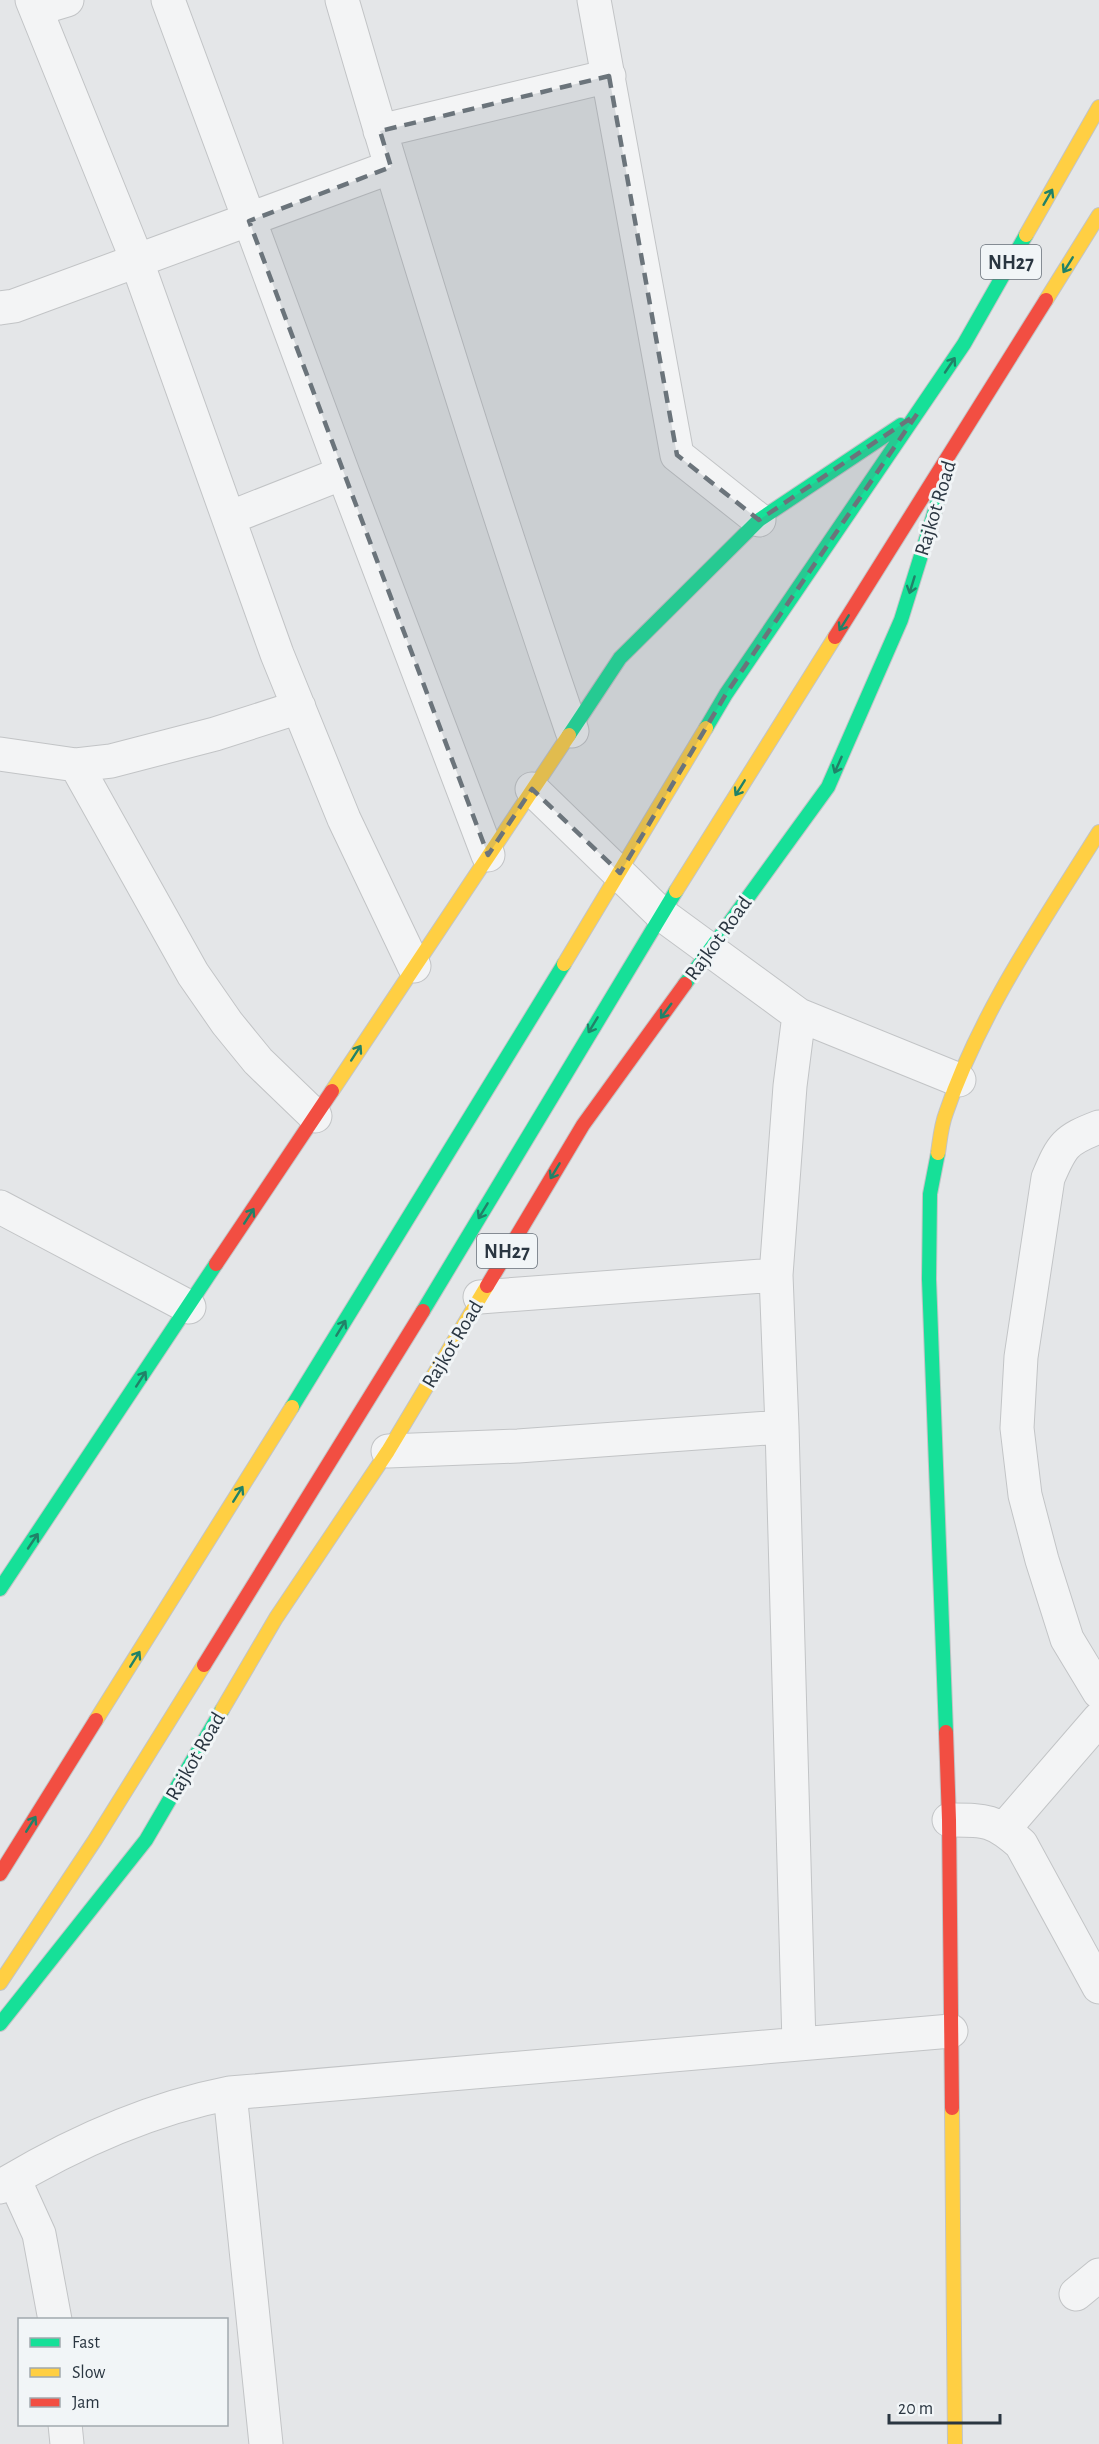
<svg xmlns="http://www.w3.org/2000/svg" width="1099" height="2444" font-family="'Alegreya Sans',sans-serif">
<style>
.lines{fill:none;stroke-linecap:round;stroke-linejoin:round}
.street-casing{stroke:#c2c4c6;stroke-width:35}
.fast-casing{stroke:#c2c4c6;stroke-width:16}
.slow-casing{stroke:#c2c4c6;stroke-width:16}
.jam-casing{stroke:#c2c4c6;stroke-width:16}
.street{stroke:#f3f4f5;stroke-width:33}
.fast{stroke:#16e098;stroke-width:14}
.slow{stroke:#ffcf43;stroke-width:14}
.jam{stroke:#f24e42;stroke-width:14}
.oneway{stroke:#218268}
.marked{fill:#6b747b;fill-opacity:0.2;stroke:#6b747b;stroke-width:4.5;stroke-dasharray:12 8;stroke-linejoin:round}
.labels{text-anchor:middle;stroke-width:6;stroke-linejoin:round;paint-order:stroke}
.shield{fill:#f1f5f7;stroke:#666f78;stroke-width:1.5}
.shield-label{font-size:20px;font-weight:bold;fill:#2a3641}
.street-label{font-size:21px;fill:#2a3641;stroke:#f1f5f7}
</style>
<rect width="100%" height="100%" fill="#e4e6e8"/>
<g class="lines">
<!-- street casing -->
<g class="street-casing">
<path id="street" d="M32,0L131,245L277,654L344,819L414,966
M168,0L343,473L488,855
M342,0C413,245 489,489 572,731
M594,0L677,455L759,520
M37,9L67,0
M380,131L609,76
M0,308L14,306L391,167
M229,518L343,473
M0,754L76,765L111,761L215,734L299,707
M76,765L193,974L227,1023L258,1061L315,1116
M532,789L661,914L799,1015L959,1080
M1099,1127C1065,1140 1062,1145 1048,1178L1021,1357L1017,1428L1025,1495L1042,1560L1067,1639L1099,1692
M0,1207L189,1307
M480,1297L776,1275
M388,1451L518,1446L782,1427
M949,1820C985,1820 993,1819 1021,1844L1099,1987
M1004,1829L1099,1719
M799,2044L782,1427L776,1275L790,1086L799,1015
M230,2093L266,2444
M14,2179L39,2234L55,2320
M0,2187C71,2144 149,2109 230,2093L951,2031
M1076,2294L1099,2275
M65,2424L67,2444"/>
</g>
<!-- fast casing -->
<g class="fast-casing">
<path id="fast" d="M706,728L726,694L964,344L1026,235
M569,735L620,658L759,520L901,425
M685,984L828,787L901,620L941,491
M938,1153L930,1194L929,1279L946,1732
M423,1311L676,891
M292,1407L564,964
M0,1589L216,1264
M0,2024L146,1840L222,1710"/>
</g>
<!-- slow casing -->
<g class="slow-casing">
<path id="slow" d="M1026,235L1099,107
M1046,300L1099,215
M676,891L835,637
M564,964L706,728
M332,1091L569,735
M938,1153C940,1140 941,1126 946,1113C980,1012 1043,922 1099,832
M222,1710L276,1618L388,1451L487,1286
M96,1720L292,1407
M0,1983L95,1840L204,1665
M952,2108L955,2444"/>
</g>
<!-- jam casing -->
<g class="jam-casing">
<path id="jam" d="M835,637L1046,300
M216,1264L332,1091
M487,1286L583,1125L685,984
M204,1665L423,1311
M946,1732L949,1820L952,2108
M0,1874L96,1720"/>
</g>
<!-- street -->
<use href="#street" class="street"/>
<!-- fast -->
<use href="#fast" class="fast"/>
<!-- slow -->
<use href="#slow" class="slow"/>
<!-- jam -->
<use href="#jam" class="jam"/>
</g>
<!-- one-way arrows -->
<defs><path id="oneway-shaft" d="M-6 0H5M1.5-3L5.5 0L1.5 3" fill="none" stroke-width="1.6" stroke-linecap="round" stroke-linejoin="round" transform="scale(1.5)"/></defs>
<g class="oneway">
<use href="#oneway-shaft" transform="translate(1048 197) rotate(-60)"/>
<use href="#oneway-shaft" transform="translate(1068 265) rotate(122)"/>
<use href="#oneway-shaft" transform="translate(950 365) rotate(-56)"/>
<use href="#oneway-shaft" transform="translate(912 585) rotate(107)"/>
<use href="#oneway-shaft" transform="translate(844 623) rotate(122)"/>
<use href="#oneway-shaft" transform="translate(838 765) rotate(114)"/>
<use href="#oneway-shaft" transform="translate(740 788) rotate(122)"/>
<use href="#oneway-shaft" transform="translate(666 1011) rotate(126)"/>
<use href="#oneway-shaft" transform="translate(593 1025) rotate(121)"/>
<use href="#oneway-shaft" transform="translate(356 1053) rotate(-57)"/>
<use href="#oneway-shaft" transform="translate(555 1171) rotate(121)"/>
<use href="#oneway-shaft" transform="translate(483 1211) rotate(121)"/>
<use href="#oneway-shaft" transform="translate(249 1216) rotate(-57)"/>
<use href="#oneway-shaft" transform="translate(341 1328) rotate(-59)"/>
<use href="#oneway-shaft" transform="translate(141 1379) rotate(-57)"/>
<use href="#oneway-shaft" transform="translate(238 1494) rotate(-58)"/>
<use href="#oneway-shaft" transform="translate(33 1541) rotate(-56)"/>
<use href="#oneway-shaft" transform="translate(135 1659) rotate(-58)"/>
<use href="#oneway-shaft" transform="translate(31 1824) rotate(-58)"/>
</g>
<!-- marked area -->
<path class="marked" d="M609,76L677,455L759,520L917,414L726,694L620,873L532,789L488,855L249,221L391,167L380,131Z"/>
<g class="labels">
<!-- shield labels -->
<g class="shield">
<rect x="981" y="245" width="60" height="34" rx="4.5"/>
<rect x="477" y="1234" width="60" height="34" rx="4.5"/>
</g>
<g class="shield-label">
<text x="1011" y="269">NH27</text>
<text x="507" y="1258">NH27</text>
</g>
<!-- street labels -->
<g class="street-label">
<text transform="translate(935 508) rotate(-73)" y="7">Rajkot Road</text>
<text transform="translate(718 938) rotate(-54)" y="7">Rajkot Road</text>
<text transform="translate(452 1344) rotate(-59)" y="7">Rajkot Road</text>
<text transform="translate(195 1756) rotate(-60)" y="7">Rajkot Road</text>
</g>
</g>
<!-- legend -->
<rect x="18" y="2318" width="210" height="108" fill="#f1f5f7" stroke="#a1a9ae" stroke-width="1.5"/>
<rect x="30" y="2338" width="30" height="9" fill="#16e098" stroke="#a1a9ae" stroke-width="1.5"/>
<text x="72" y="2348" font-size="18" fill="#2a3641">Fast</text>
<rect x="30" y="2368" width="30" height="9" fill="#ffcf43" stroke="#a1a9ae" stroke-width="1.5"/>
<text x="72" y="2378" font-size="18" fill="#2a3641">Slow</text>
<rect x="30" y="2398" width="30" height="9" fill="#f24e42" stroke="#a1a9ae" stroke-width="1.5"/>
<text x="72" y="2408" font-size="18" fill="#2a3641">Jam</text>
<!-- scale -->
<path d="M889 2414v9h111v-9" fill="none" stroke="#2a3641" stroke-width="3"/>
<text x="898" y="2414" font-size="18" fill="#2a3641" stroke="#f1f5f7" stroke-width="4.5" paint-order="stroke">20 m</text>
</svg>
